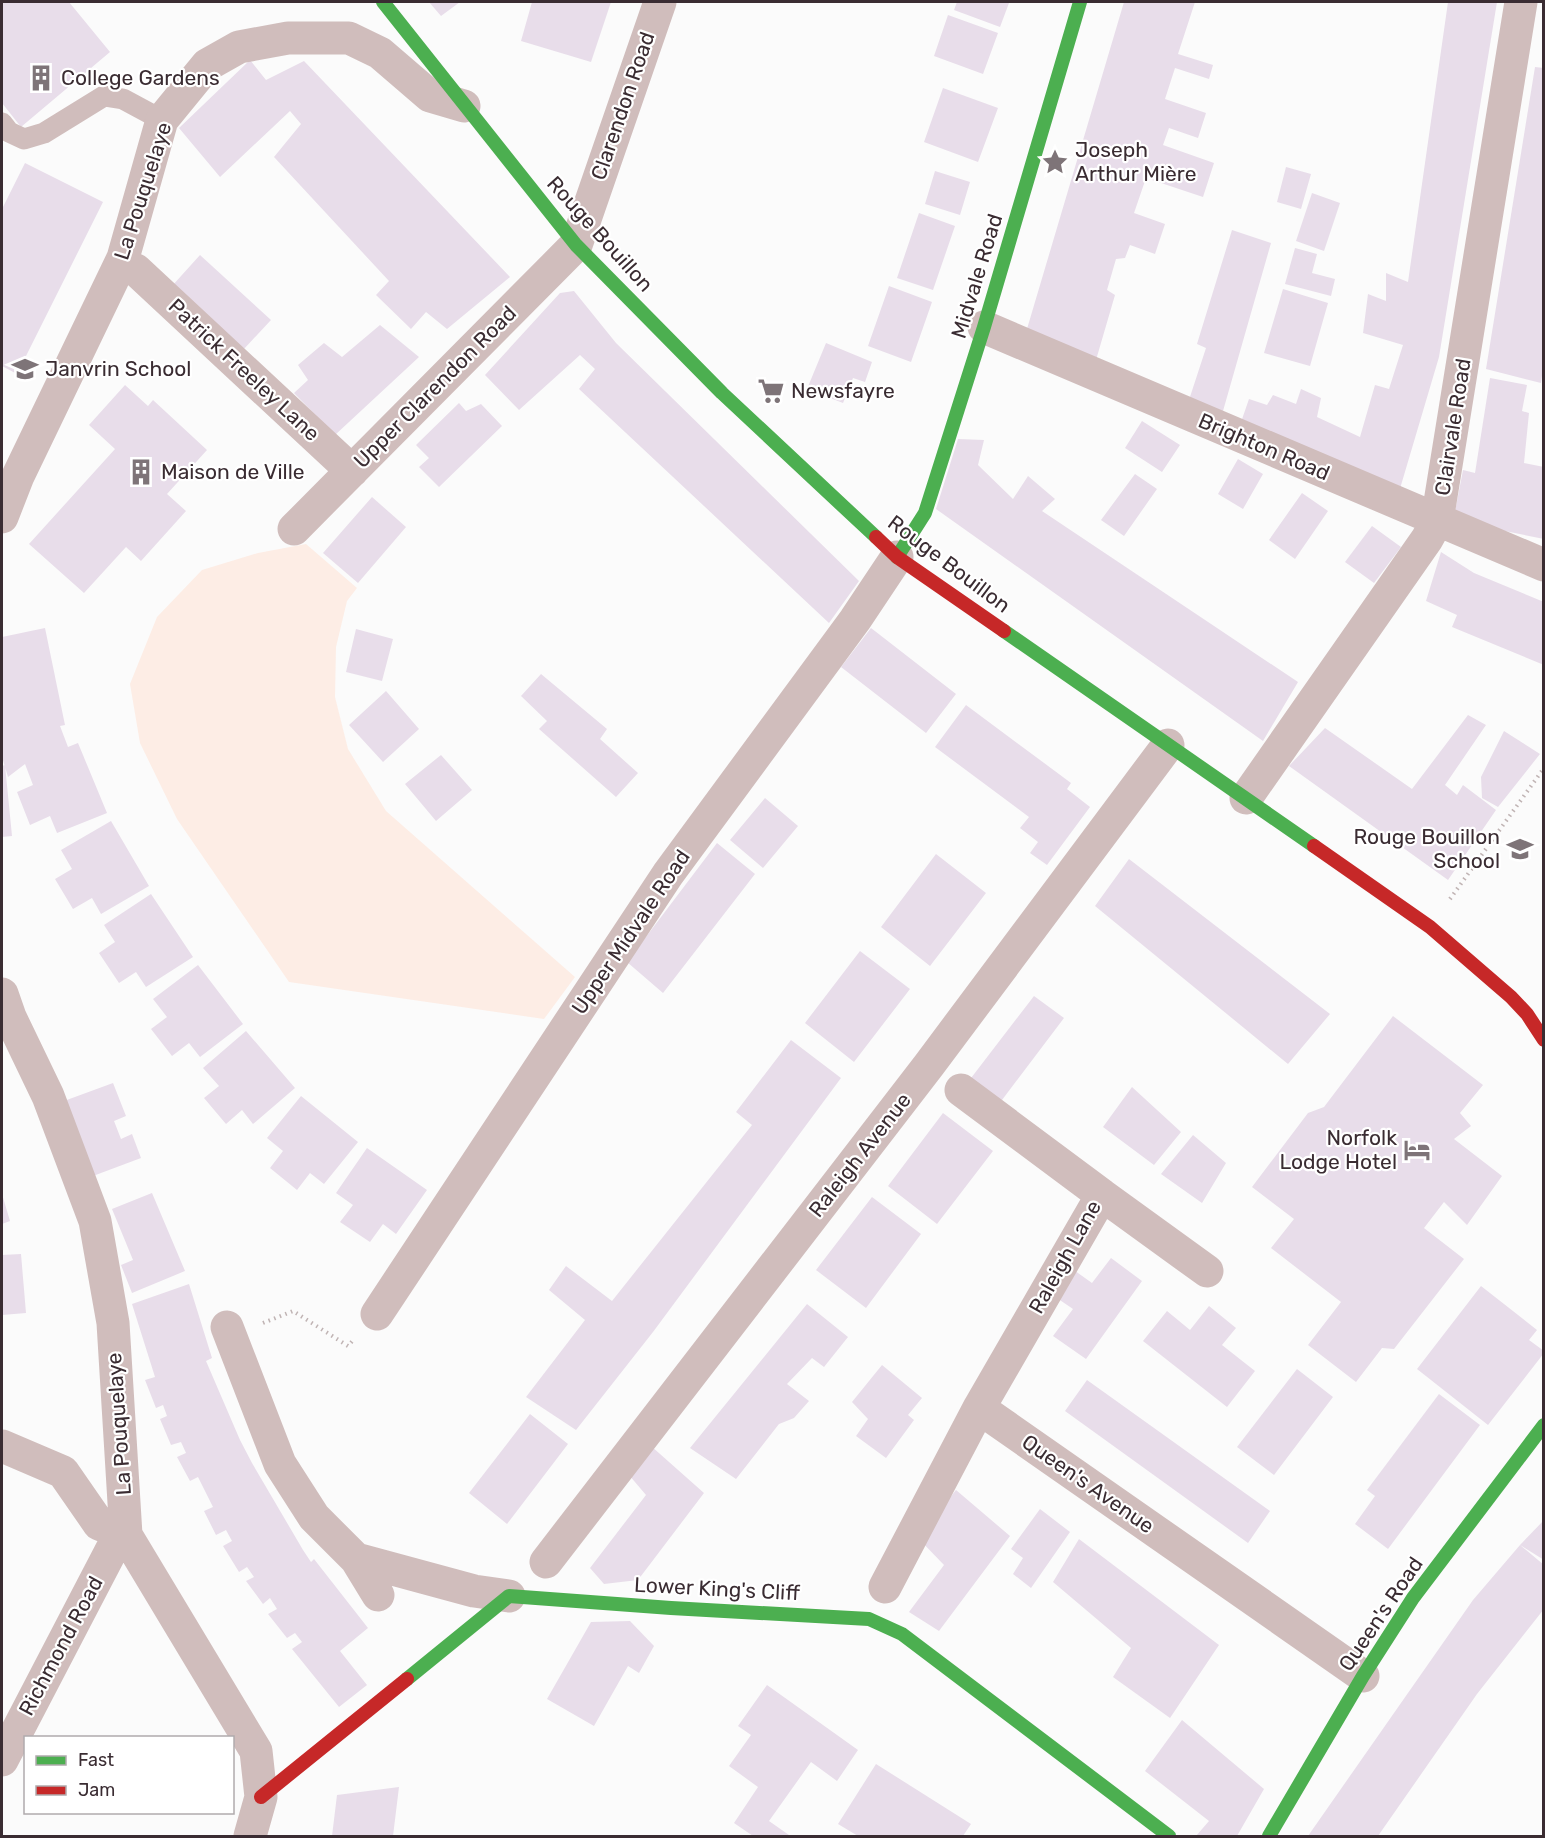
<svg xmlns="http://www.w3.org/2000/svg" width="1545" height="1838" font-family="Rubik,sans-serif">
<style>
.green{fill:#fdede5}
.building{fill:#e8ddea}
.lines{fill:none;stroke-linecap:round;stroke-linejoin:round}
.path{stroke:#c0b4b4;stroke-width:4;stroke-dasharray:1.5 4.5;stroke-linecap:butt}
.lane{stroke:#d0bdbc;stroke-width:21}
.street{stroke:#d0bdbc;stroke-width:33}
.fast{stroke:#4caf50;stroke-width:14}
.jam{stroke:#c62828;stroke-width:14}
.labels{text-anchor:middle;stroke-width:4.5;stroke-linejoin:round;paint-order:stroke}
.poi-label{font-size:21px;fill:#3a2c32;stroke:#fff;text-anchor:start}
.street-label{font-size:21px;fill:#3a2c32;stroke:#fff}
</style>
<rect width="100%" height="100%" fill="#fbfbfb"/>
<!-- green -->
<path class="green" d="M306,544L357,588L347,601L336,647L335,697L348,749L386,811L575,977L544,1019L289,982L177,819L140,743L130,684L157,617L202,570L258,553Z"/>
<!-- building -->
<path class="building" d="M2,2H69L110,52L21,127L2,103Z
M429,2H460L441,16Z
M532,2H611L591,62L521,41Z
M957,2H1005L1009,3L1000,27L954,10Z
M1124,2H1195L1178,54L1213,65L1209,79L1175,68L1165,99L1206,113L1198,138L1169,128L1163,145L1214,163L1203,197L1146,178L1134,213L1165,224L1155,254L1130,245L1125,258L1116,259L1107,290L1115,295L1096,360L1024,339Z
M1448,2H1497L1439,357L1399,492L1240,425L1249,399L1267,405L1273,395L1296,404L1301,389L1321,398L1317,417L1360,437L1375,385L1389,389L1403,345L1363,333L1368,294L1386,301V273L1408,282Z
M948,15L998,33L983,74L934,56Z
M250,60L266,80L304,61L510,277L447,329L426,312L411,329L376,295L389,281L274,157L301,124L290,111L220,177L179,128Z
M1535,67L1544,68V361L1541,383L1486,369Z
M943,88L998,108L978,162L924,142Z
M25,163L103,202L17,374L2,366V209Z
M1286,167L1311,174L1301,209L1277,202Z
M935,171L970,182L960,215L925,204Z
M1312,193L1340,203L1324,251L1296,241Z
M919,213L955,226L933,290L897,278Z
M1232,230L1271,243L1221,418L1188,403L1206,348L1197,344Z
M1295,248L1317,254L1312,273L1335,279L1331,296L1285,284Z
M200,255L271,320L243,350L172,286Z
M889,286L932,302L911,362L868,346Z
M1283,289L1328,303L1310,366L1264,353Z
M574,291L616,343L859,581L829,623L579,389L595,369L580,355L519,410L485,375L560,293Z
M380,325L419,357L335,435L294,393L308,380L298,365L324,343L342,357Z
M826,343L872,362L865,382L853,378L843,403L807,389Z
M1490,378L1527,385L1522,411L1529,413L1524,463L1544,467V539L1470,524L1454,517L1463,470L1475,473Z
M125,385L148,406L153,400L207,450L167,494L186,511L141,561L126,547L84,593L29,544L115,449L89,425Z
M459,403L466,411L481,404L502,426L439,487L419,467L429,458L416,445Z
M1142,421L1180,445L1162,472L1125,448Z
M958,439L984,440L978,465L1013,499L1028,476L1055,499L1042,511L1298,682L1263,741L936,509Z
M1238,459L1263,474L1243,509L1218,494Z
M1135,474L1157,489L1124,536L1101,520Z
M1302,493L1328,511L1295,559L1269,540Z
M372,497L406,527L358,583L323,553Z
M1372,526L1401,547L1374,583L1345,562Z
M1441,552L1474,573L1544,602V665L1452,627L1457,615L1426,601Z
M45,628L65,725L60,726L68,747L78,743L107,813L57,833L50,816L30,825L17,792L33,785L25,764L8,777L2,757V637Z
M871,628L956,694L926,733L841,667Z
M356,629L393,639L382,681L346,672Z
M541,674L607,729L600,739L638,773L616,797L539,729L547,721L521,696Z
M386,691L419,729L383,762L349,725Z
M966,705L1071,783L1067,789L1090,807L1047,865L1030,853L1038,842L1020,828L1029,817L935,747Z
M1468,715L1486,725L1445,785L1457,795L1463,785L1496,810L1448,880L1289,766L1325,728L1412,789Z
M1504,731L1540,754L1498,807L1482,798L1481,777Z
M441,755L472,790L436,821L405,784Z
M5,765L12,836L2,837V766Z
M765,798L798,826L763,868L730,840Z
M111,821L149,886L101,914L92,898L73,909L55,879L72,869L61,850Z
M717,843L755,874L663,993L627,962Z
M936,854L986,893L930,966L881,927Z
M1129,859L1330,1014L1288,1064L1095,906Z
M151,894L193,957L146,987L136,972L119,983L99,953L115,942L104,925Z
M860,951L910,989L854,1062L805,1023Z
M198,965L243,1024L200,1057L189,1043L172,1056L151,1029L167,1017L153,999Z
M1034,996L1064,1018L999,1104L968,1082Z
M1393,1016L1483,1085L1460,1113L1471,1126L1454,1139L1502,1176L1467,1225L1444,1202L1424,1228L1464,1259L1394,1349L1382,1348L1356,1382L1308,1345L1341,1302L1271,1248L1294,1219L1252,1187L1308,1113L1324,1107Z
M246,1031L295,1088L253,1124L242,1110L226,1124L204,1098L219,1086L203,1068Z
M791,1040L841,1078L653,1332L576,1430L526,1397L585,1320L549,1290L566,1266L612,1301L752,1125L736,1112Z
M113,1083L126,1116L114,1121L121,1139L132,1134L141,1158L93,1176L64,1101Z
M1132,1087L1181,1132L1154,1165L1103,1127Z
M301,1096L358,1142L324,1184L310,1173L297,1190L270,1168L283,1151L267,1138Z
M943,1113L993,1151L937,1224L888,1186Z
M1193,1135L1226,1163L1202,1203L1161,1174Z
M367,1148L427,1190L396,1234L383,1224L370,1242L340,1222L353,1205L336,1193Z
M152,1193L185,1271L132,1293L121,1265L133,1260L112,1209Z
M2,1194L10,1221L2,1224Z
M872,1197L921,1234L866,1308L816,1270Z
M21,1254L26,1313L2,1315V1255Z
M1111,1258L1142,1281L1086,1359L1053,1336L1073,1309L1051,1294L1071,1268L1092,1283Z
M189,1284L212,1358L206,1361L240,1440L252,1463L303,1550L311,1562L314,1559L368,1628L340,1651L367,1685L339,1707L292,1649L302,1642L295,1633L287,1638L268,1614L277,1609L270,1598L263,1604L246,1581L254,1577L247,1567L239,1572L223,1546L232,1541L226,1530L216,1535L204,1511L213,1507L198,1477L190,1481L177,1457L186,1453L181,1442L171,1445L160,1419L167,1416L163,1405L156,1408L145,1380L155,1377L132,1304Z
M1481,1286L1537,1330L1529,1340L1544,1351V1353L1488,1425L1417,1369Z
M807,1304L848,1337L824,1367L812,1358L787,1384L809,1401L794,1418L779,1424L736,1479L690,1448Z
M1209,1306L1236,1328L1222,1345L1255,1371L1227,1407L1143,1341L1167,1311L1190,1330Z
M882,1365L922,1398L908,1415L914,1420L886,1458L856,1436L868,1419L852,1402Z
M1297,1369L1333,1397L1274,1475L1237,1447Z
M1087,1380L1270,1511L1248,1543L1065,1411Z
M1439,1394L1480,1425L1388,1549L1355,1524L1375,1496L1367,1490Z
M530,1414L568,1444L507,1524L469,1493Z
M651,1446L704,1493L638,1580L604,1584L590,1568L646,1495L629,1475Z
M956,1490L1010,1536L939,1631L909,1612L944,1565L918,1538Z
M1040,1509L1070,1532L1031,1588L1013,1574L1023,1558L1011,1549Z
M1544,1520V1560L1520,1545Z
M1079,1539L1219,1645L1170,1718L1113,1677L1131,1648L1053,1582Z
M1520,1545L1544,1565V1609L1477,1694L1378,1836H1308L1473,1600Z
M630,1621L654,1646L639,1673L628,1666L594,1726L547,1699L591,1622Z
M767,1685L858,1750L837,1781L811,1762L769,1821L789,1835L787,1836H753L734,1823L758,1787L729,1766L751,1735L738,1726Z
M1182,1720L1264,1789L1237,1836H1196L1209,1821L1145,1771Z
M876,1764L971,1824L963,1836H858L838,1824Z
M399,1787L393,1836H332L337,1795Z"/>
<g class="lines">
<!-- path -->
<path class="path" d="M1450,899L1544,768
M263,1323L293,1311L348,1346L354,1339"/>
<!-- lane -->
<path class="lane" d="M2,123L9,132L24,139L44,133L104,96L123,99L162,120"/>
<!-- street -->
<path class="street" d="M136,270L352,471
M984,327L1544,565
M2,517L18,476L123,258L162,120L207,65L239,47L288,38H349L380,53L430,96L464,106
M294,529L576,245L660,2
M1246,798L1427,539L1437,521L1521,2
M2,994L10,1017L48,1096L95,1221L113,1323L126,1535L256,1751L261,1797L250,1836
M961,1090L1102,1195L979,1408
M1102,1195L1207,1271
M377,1314L668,874L855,620L897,557
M227,1327L280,1464L314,1517L356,1559L474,1591L509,1596
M2,1446L63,1472L99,1524L126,1535L113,1547L2,1760
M356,1559L378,1595
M546,1562L929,1065L1168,745
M885,1587L979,1408L1363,1676"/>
<!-- fast -->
<path class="fast" d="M383,2L576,245L722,393L876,537
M897,557L925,513L984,327L1080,2
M1004,631L1314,846
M407,1679L509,1596L671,1608L869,1619L902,1634L1169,1836
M1269,1836L1363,1676L1413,1598L1544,1425"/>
<!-- jam -->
<path class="jam" d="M876,537L897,557L1004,631
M1314,846L1430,927L1511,997L1527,1014L1544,1040
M261,1797L407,1679"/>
</g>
<!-- icons -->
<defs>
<g id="building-bare" transform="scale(2.07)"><path d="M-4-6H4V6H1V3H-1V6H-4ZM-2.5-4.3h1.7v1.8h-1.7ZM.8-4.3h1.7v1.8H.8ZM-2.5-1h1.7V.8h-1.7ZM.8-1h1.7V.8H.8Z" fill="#7e7478" stroke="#fff" stroke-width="2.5" paint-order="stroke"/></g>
<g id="sight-bare" transform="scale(2.07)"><path d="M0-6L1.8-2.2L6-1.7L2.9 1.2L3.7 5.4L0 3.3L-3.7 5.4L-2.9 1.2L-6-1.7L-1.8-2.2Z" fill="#7e7478" stroke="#fff" stroke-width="2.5" paint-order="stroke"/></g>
<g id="school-bare" transform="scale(2.07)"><path d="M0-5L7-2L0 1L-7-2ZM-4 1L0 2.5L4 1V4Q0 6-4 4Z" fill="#7e7478" stroke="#fff" stroke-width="2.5" paint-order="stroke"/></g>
<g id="supermarket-bare" transform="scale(2.07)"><path d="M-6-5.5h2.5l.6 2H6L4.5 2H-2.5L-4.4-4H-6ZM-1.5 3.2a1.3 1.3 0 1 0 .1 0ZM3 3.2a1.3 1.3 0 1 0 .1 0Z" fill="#7e7478" stroke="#fff" stroke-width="2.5" paint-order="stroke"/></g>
<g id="hotel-bare" transform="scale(2.07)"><path d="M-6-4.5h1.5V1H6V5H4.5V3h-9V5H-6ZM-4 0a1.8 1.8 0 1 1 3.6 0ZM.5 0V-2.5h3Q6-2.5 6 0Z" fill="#7e7478" stroke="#fff" stroke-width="2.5" paint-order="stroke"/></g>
</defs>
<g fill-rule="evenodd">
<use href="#building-bare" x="41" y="78"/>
<use href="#sight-bare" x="1055" y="162"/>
<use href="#school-bare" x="25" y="369"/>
<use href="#supermarket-bare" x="771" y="391"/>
<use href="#building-bare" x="141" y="472"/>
<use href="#school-bare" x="1520" y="849"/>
<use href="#hotel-bare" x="1417" y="1150"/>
</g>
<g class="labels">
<!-- poi labels -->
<g class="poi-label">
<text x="61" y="85">College Gardens</text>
<text x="1075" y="157">Joseph<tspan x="1075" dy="24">Arthur Mière</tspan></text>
<text x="45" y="376">Janvrin School</text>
<text x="791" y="398">Newsfayre</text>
<text x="161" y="479">Maison de Ville</text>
<text x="1500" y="844" text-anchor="end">Rouge Bouillon<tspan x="1500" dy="24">School</tspan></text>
<text x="1397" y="1145" text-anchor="end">Norfolk<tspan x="1397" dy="24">Lodge Hotel</tspan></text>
</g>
<!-- street labels -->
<g class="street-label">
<text transform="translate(623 106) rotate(-71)" y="7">Clarendon Road</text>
<text transform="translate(143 191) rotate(-72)" y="7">La Pouquelaye</text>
<text transform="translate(600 234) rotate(48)" y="7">Rouge Bouillon</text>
<text transform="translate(977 276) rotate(-73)" y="7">Midvale Road</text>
<text transform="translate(244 370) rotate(43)" y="7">Patrick Freeley Lane</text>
<text transform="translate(435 387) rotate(-45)" y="7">Upper Clarendon Road</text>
<text transform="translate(1453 427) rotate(-81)" y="7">Clairvale Road</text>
<text transform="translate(1264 447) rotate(23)" y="7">Brighton Road</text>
<text transform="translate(949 564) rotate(37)" y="7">Rouge Bouillon</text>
<text transform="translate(631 932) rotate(-56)" y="7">Upper Midvale Road</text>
<text transform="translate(860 1155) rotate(-52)" y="7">Raleigh Avenue</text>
<text transform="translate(1065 1257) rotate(-61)" y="7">Raleigh Lane</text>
<text transform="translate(119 1424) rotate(-94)" y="7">La Pouquelaye</text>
<text transform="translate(1088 1484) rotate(35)" y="7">Queen's Avenue</text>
<text transform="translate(717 1589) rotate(3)" y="7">Lower King's Cliff</text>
<text transform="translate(1381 1614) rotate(-56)" y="7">Queen's Road</text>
<text transform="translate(61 1646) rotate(-62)" y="7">Richmond Road</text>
</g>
</g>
<!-- border -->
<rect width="1545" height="1838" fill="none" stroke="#3a2c32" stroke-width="6"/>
<!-- legend -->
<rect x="24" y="1736" width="210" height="78" fill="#ffffff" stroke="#b0abad" stroke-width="1.5"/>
<rect x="36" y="1756" width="30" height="9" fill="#4caf50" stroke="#b0abad" stroke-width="1.5"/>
<text x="78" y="1766" font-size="18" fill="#3a2c32">Fast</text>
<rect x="36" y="1786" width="30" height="9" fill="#c62828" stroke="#b0abad" stroke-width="1.5"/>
<text x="78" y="1796" font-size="18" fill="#3a2c32">Jam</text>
</svg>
